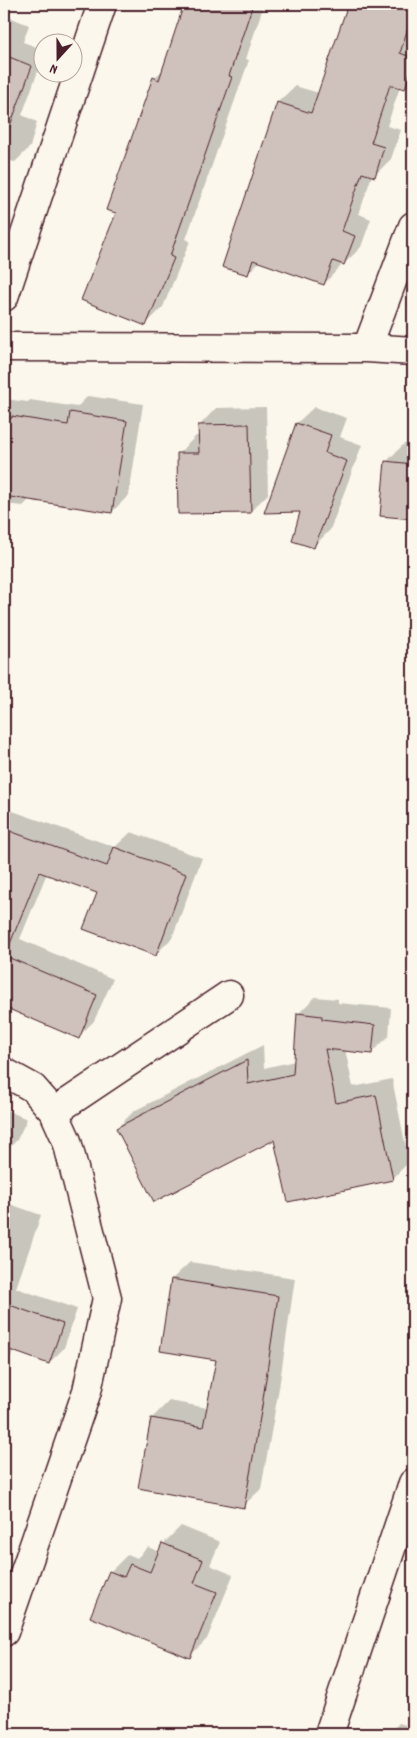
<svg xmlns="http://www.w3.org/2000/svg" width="417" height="1738" font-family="Dekko,sans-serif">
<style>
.shadow{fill:#0003}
.building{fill:#cfc2bc;stroke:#4a1f2b}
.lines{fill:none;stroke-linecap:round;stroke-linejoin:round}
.minor-casing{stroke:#4a1f2b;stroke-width:31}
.minor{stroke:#fbf7ec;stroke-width:28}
</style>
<rect width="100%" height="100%" fill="#fbf7ec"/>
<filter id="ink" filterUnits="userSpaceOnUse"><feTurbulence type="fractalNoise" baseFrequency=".02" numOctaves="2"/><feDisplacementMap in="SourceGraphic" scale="10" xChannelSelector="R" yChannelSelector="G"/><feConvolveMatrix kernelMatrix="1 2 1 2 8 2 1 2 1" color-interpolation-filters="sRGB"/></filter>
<g filter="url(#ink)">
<!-- shadow -->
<path class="shadow" d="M186,4H264L246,59L249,60L186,239L190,241L163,307L146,324L118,213L154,78L164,69Z
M349,4H413V79L404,88L400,87L387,126L401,130L391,159L374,176L372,175L359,214L371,219L361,247L344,264L342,263L340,267L324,284L260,261L247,274L223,266L278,102L295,86L319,93Z
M4,15L29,25L23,42L42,49V60L22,115L37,122L30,147L15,162L4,160Z
M88,396L143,404L129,495L112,512L30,499L23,506L4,504V399L28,402L30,400L77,407Z
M266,407L268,494L250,512L178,454L196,436H199V426L216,408Z
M314,407L347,418L340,437L362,445L330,530L314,546L302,511H266L297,423Z
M413,428V518L381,515L386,462L404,444H407L408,433Z
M4,808L115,847L131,832L202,858L172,938L155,955L98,892L47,873L20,939L113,979L94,1021L78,1037L20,994L4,987Z
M315,997L338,999V1003L391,1008L389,1036L372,1052L345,1049L353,1087L392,1079L409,1162L392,1179L275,1138L117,1128L134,1111L263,1045L264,1068L295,1061L298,1014Z
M4,1109L27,1119L17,1140L4,1153Z
M4,1202L41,1215L16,1288L77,1309L64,1348L49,1363L13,1350L4,1378Z
M190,1262L295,1278L279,1388L261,1489L243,1506L152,1418L169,1401L208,1408L218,1359L172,1279Z
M181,1526L220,1542L210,1565L233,1575L207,1639L190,1656L110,1572L128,1554L137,1558L148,1547L160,1552L163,1544Z
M399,1723L413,1727V1734H391L392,1730Z"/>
<!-- building -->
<path class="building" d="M184,4H253L229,76L232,77L170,256L174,258L146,326L81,300L116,213L106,210L153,77L159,80Z
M348,4H413V12L400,53L413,58V64L405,89L390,85L371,143L384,147L375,177L362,173L342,231L355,236L344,265L333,261L324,285L253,260L248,275L222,267L277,102L311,113Z
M4,55L32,66L7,134L4,133Z
M70,412L127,421L112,513L4,496V418H12V416L68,425Z
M296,423L331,435L325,453L347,461L314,548L292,541L300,512L264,513Z
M249,424L251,513L178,514L177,453H199L198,425Z
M385,461L413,464V519L380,516Z
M4,829L107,866L114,847L186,874L156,956L83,929L97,893L39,872L5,956L97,995L79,1039L4,1007Z
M297,1013L322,1016V1019L375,1025L372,1054L325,1049L336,1103L376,1095L393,1180L288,1202L274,1140L154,1202L116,1128L247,1060L248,1084L293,1074Z
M171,1279L278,1296L262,1406L244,1508L138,1488L151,1418L203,1427L216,1360L160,1351Z
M4,1303L63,1324L49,1364L4,1348Z
M162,1543L203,1560L194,1583L217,1592L190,1658L90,1617L109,1571L124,1577L130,1564L150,1572Z"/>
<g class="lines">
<!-- minor casing -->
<g class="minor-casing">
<path id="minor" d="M4,297L102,4
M4,347L367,348L413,351
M367,348L413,226
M4,1072L33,1088L54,1112L67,1141L107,1298L87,1391L4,1632
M54,1112L229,995
M329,1734L413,1483"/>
</g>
<!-- minor -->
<use href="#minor" class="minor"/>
</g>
</g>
<!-- margin -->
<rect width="417" height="1738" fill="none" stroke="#fbf7ec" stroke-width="20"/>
<rect x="10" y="10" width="397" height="1718" fill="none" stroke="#4a1f2b" stroke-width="2" filter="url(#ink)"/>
<!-- north arrow -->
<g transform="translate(58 58) rotate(201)"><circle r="24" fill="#fbf7ec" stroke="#b4a19f"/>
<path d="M0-4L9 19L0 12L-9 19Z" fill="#4a1f2b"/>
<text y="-8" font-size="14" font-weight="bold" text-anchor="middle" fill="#4a1f2b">N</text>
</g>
</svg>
